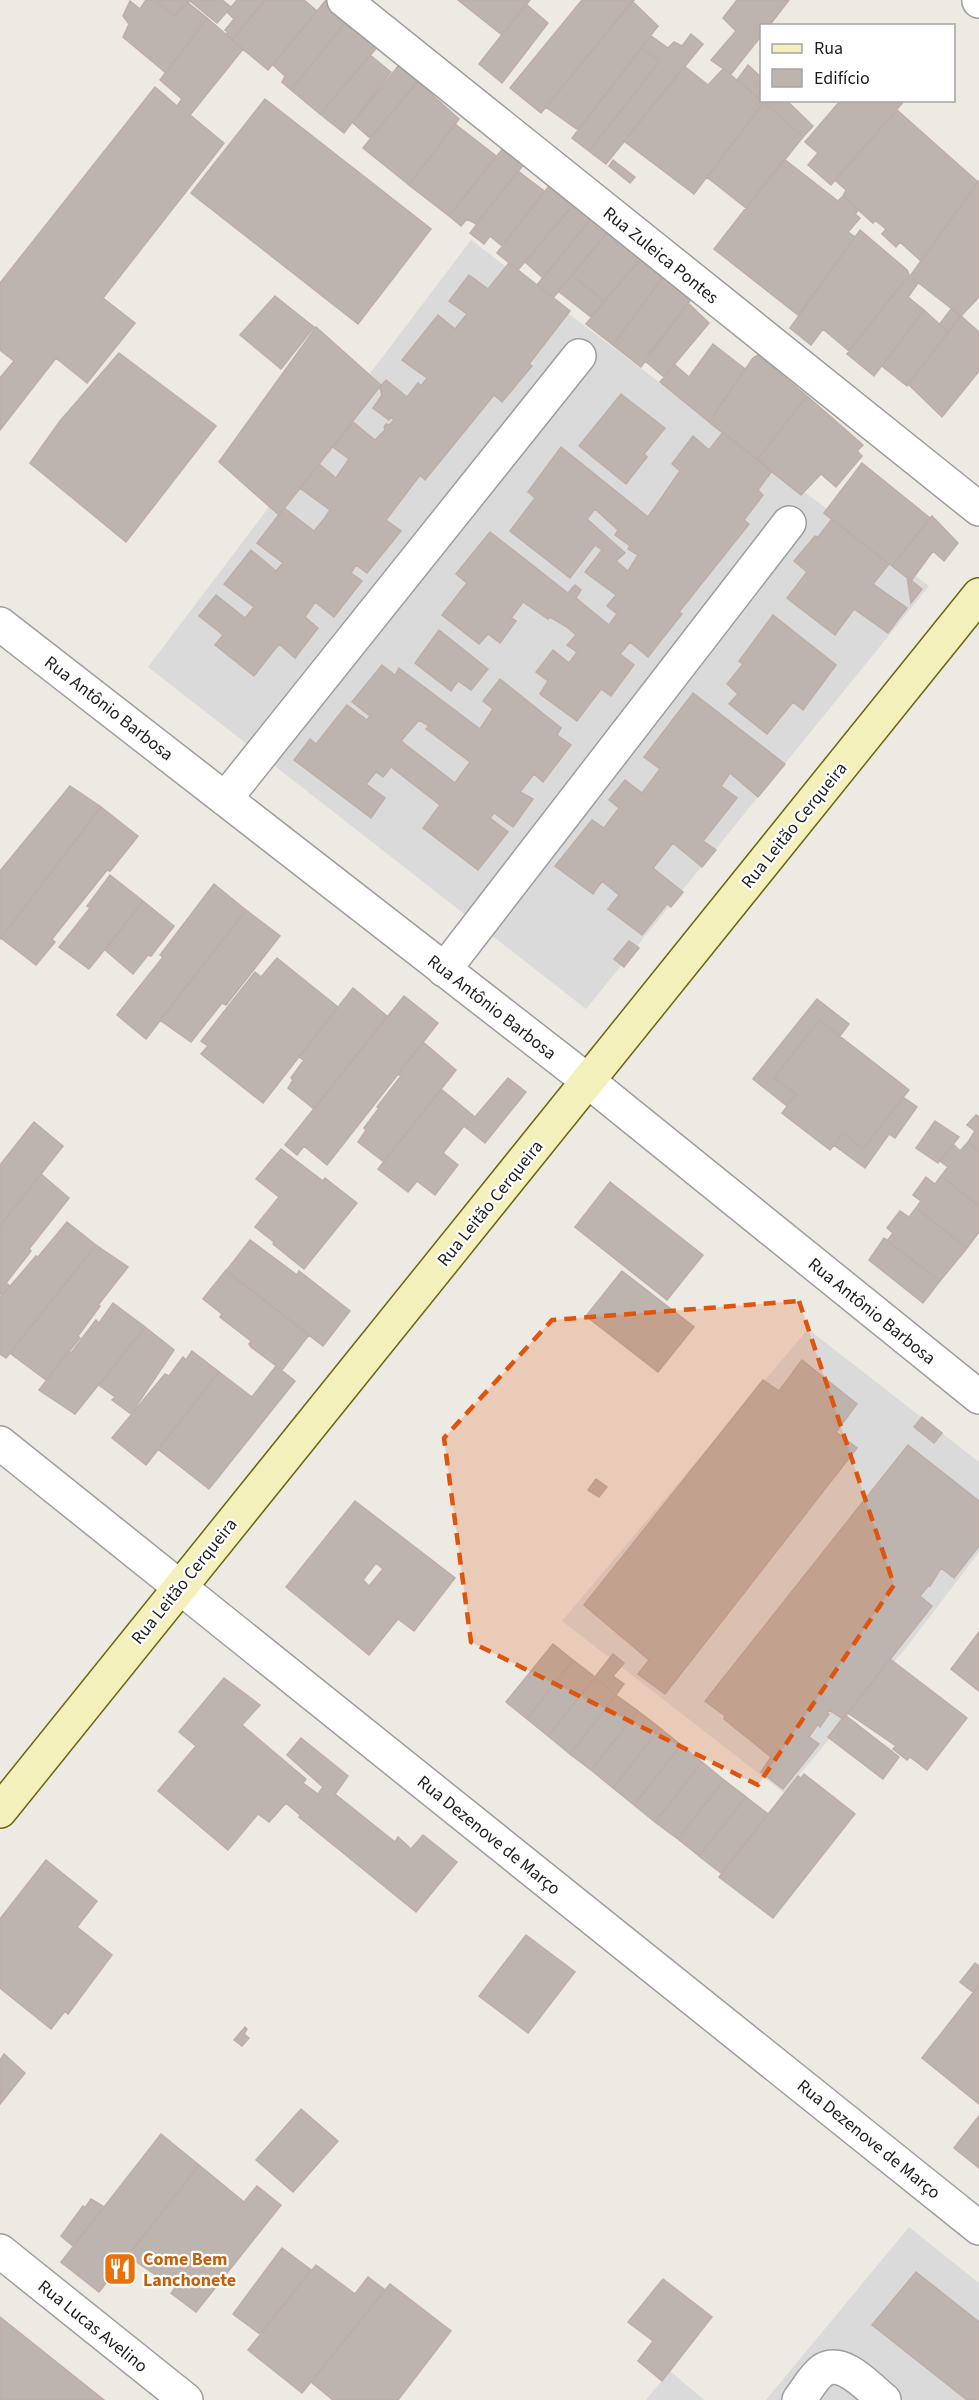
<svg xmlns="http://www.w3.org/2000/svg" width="979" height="2400" font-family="'Source Sans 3',sans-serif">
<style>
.residential{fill:#dbdada}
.building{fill:#bdb4b0;stroke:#bdaea7;stroke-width:1.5;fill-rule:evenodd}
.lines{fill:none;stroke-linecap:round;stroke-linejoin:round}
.street-casing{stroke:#9e9e9e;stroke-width:36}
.secondary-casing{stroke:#69680f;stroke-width:36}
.street{stroke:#fff;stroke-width:33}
.secondary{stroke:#f3f0bb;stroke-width:33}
.marked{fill:#de560d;fill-opacity:0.2;stroke:#de560d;stroke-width:4.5;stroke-dasharray:12 8;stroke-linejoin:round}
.labels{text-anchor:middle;stroke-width:4.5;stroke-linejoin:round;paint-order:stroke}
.street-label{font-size:18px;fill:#1d1d1d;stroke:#fff}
.food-label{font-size:18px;font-weight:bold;fill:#c56008;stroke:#fff;text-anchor:start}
</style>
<rect width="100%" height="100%" fill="#ede9e3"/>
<!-- residential -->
<path class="residential" d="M471,240L929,586L586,1009L148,667Z
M808,1329L979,1462V1552L909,1644L784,1793L562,1621Z
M909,2227L979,2283V2400H766Z
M670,2371L704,2400H646Z"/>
<!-- building -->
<path class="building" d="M146,0H155L174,16L187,2L207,18L166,73L123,37L129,24L123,16L130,1L140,9Z
M155,0H191L174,16Z
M222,0L231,7L217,23L190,1Z
M237,0H265L232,40L225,34L228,32L225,30L234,19L227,12Z
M265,0H304L317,11L268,70L232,40Z
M326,0L349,18L291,90L282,82L285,76L273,65Z
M458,0H530L502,35Z
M582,0H634L541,113L510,88Z
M737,0H789L769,26H762V35L731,74L711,60L736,31L723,18Z
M632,1L658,26L578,130L546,107Z
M526,4L548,23L502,83L479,64Z
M207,18L243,49L190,115L224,143L103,298L135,323L87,383L56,358L0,430V378L14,361L0,350V283L155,87L177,106L182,99L160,80Z
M349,18L379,45L320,114L291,90Z
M691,34L703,44L606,164L589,151L660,61L642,48L651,36L668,48L674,42L682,46Z
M642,48L660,61L589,151L572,138Z
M370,55L391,72L344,133L320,114Z
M403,60L422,77L370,138L353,123Z
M748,65L762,78V100L737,80Z
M684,66L708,85L723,69L764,102L694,194L624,141Z
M417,81L459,119L409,185L363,148Z
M265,99L431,229L358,324L191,193Z
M762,100H786L813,126L803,137Z
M841,100H905L831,185L808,165L818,153L805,142Z
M764,102L803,137L746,208L707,177Z
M897,110L978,182L921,261L900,242L896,247L882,234L886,229L875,220L873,223L843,196L846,190L835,180Z
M455,124L496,156L449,216L409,185Z
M508,142L529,158L476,224L467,219L461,226L449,216Z
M784,159L838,201L843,196L859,209L855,214L860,218L848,232L855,237L798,315L714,249Z
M613,160L635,177L630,183L609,166Z
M518,171L544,191L502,246L490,236L484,244L470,233Z
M979,181V297L961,316L910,276Z
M549,186L572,206L518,270L497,253Z
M576,202L594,215L543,278L525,262Z
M594,215L610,229L553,298L537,285Z
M610,229L643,256L604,301L572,275Z
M860,230L907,270L909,275L849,351L823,329L811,345L790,328Z
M643,256L665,274L613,345L586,324Z
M509,263L570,311L529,364L532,366L502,402L494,395L425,480L420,475L386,520L401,531L367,573L356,565L351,573L362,581L334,617L315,602L305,617L318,628L295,658L279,644L254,676L215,645L223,635L199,616L216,595L245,618L254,607L224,584L251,550L276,571L283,563L257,543L284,508L314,531L324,519L330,510L300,488L319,464L336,478L349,459L333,447L353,422L375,440L385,430L384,427L386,424L389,425L394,420L390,417L389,420L373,408L382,395L380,387L386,380L407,397L418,383L421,386L427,378L402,360L438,315L455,329L467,314L449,301L469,275L488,289Z
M665,274L693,297L641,367L613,345Z
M572,275L604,301L591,317L558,291Z
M909,275L918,283L908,297L924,310L874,376L847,354Z
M275,296L314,327L281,369L240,335Z
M688,303L709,323L664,377L644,360Z
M951,309L960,316L948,332L939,325Z
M924,310L948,332L907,386L882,366Z
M961,316L979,332V371L942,417L908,384Z
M316,327L381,385L279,515L219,462Z
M713,344L745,369L709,422L660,382L675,365L689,377Z
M119,353L216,426L126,542L30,463L60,421Z
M758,355L807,396L757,460L709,422L753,358Z
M621,394L665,428L644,454L647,457L626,484L579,446Z
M807,396L863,445L857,451L862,456L836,487L821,474L801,495L757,460Z
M723,432L772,471L758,490L763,495L744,520L749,524L679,612L682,614L648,657L630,642L620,654L634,665L611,696L601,689L577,721L540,694L548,681L536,672L553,650L569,663L577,652L567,645L576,635L567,627L550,617L548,619L523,602L511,618L516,621L500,643L488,634L479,644L442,615L467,583L456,574L490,532L568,593L575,585L581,590L576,598L609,625L617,614L607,606L616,595L585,572L602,550L595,545L570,578L510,531L535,498L528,492L561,447L648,517L680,471L672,464L693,436L709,450ZM595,509L618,530L615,535L630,546L628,549L638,555L628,571L616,561L625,553L587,519Z
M862,463L930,518L892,566L824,513Z
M932,516L958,543L944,561L933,551L911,581L892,566Z
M832,519L889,564L873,584L907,608L888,633L854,609L835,635L787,598L807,572L794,561L815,536L818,537Z
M907,577L922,589L911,603Z
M773,615L836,665L803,710L793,702L767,734L729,704L738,694L727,684L743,664L739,661Z
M439,630L488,669L471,690L458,681L451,691L415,663Z
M382,665L395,675L399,668L480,729L493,709L483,701L500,679L561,728L557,735L571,745L543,782L534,774L520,792L533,799L513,827L494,813L490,818L508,832L478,870L423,828L440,805L391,767L383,777L376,772L366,784L385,798L371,818L294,760L310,739L316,744L347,705L367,720L370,716L352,702ZM419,720L429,726L426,729L470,762L455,783L401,741Z
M693,693L785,764L758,797L730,773L721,786L737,798L703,841L716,850L702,867L673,843L653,868L683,892L671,907L667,904L642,935L608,909L619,895L602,881L593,894L555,866L592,820L604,828L619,808L609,800L625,780L642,793L660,769L644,757Z
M70,786L101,807L0,939V871Z
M101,807L138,836L110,871L107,870L52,939L55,942L36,965L1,938Z
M110,875L143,901L89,969L59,947L90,908L87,906Z
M214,884L246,910L146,1039L117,1015L163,957L160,955Z
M143,901L174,926L151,956L148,955L133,974L105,950Z
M246,910L280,936L226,1005L222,1003L191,1042L160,1020Z
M629,941L639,948L624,967L614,959Z
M277,958L338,1007L263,1103L201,1054L208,1046L201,1041L255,972L261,977Z
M353,988L387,1016L314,1109L288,1088L293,1080L291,1078L304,1060L299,1057Z
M404,996L438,1023L327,1165L304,1146L297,1155L285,1145Z
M817,999L849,1024L840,1036L819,1020L774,1078L796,1094L787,1106L753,1079Z
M819,1020L909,1090L863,1149L843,1133L830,1150L782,1113L796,1094L774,1078Z
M423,1042L456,1070L384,1162L358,1142L366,1130L364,1128L379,1108L377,1107L401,1076L398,1074Z
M508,1078L526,1092L485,1143L464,1126L443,1153L458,1165L435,1195L417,1181L408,1192L378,1169L441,1089L475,1117Z
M903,1097L917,1107L895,1138L889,1134L865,1168L834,1145L843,1133L863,1149Z
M976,1115L979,1117V1151L968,1142L975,1131L967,1125Z
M935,1121L959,1137L938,1163L916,1148Z
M34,1122L63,1146L0,1226V1165Z
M968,1142L979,1151V1206L941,1176L948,1167L940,1161L953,1144L960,1151Z
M281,1149L323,1181L325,1178L357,1203L304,1269L273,1244L274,1242L255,1227L279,1197L256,1179Z
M41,1174L69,1198L29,1249L31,1251L6,1283L10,1286L2,1296L0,1294V1226Z
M941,1176L979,1206V1232L967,1248L916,1208L921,1201L913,1195L926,1177L935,1184Z
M610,1182L703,1255L667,1300L575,1227Z
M916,1208L967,1248L940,1281L887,1241L893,1233L887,1228L900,1211L909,1217Z
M67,1222L96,1245L6,1358L0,1354V1298L36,1256L38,1257Z
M884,1238L940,1281L923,1303L869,1260Z
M250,1240L297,1275L299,1271L350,1311L323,1346L226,1271Z
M96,1245L128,1267L98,1305L100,1306L78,1336L80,1338L46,1380L10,1353Z
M226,1270L309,1335L282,1370L251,1347L249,1344L251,1341L220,1317L222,1314L203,1299Z
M622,1271L694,1327L658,1372L586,1316Z
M113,1303L145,1327L75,1414L39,1390L69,1351L71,1353L96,1320L99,1323Z
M145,1327L174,1350L131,1414L112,1400L115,1397L99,1385Z
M192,1351L219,1372L146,1465L112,1438L165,1374L169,1376L183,1357L186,1360Z
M802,1360L857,1404L836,1432L857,1448L665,1694L638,1674L649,1660L584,1605L763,1380L779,1391Z
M276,1366L295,1381L209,1489L158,1449L219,1372L252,1397Z
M922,1417L942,1433L934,1443L914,1427Z
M908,1445L979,1501V1546L954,1578L941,1568L930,1586L929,1585L920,1596L932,1606L843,1719L829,1710L827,1713L829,1714L820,1727L818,1724L809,1737L819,1744L783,1789L761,1772L771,1757L724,1719L725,1716L705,1701Z
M596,1479L607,1487L599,1497L588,1490Z
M355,1501L455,1578L414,1631L398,1619L369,1655L286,1587ZM376,1563L383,1569L369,1586L363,1580Z
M979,1632V1691L951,1669Z
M553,1644L573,1660L527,1719L506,1702Z
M613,1654L624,1663L613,1676L624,1684L616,1695L595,1677Z
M890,1659L967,1718L927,1770L910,1757L907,1760L893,1749L896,1746L848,1713Z
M573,1660L595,1677L548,1736L527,1719Z
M595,1677L616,1695L570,1754L548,1736Z
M224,1678L260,1705L242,1725L306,1779L303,1783L318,1794L323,1787L287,1755L301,1738L348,1776L335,1794L395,1842L398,1837L411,1849L423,1835L457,1862L416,1912L299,1817L300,1815L286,1803L269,1822L258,1814L228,1850L158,1791L196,1746L179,1732Z
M616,1695L638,1711L591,1770L570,1754Z
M638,1711L660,1728L613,1788L591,1770Z
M845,1715L899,1757L883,1779L828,1737Z
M660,1728L681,1745L634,1805L613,1788Z
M681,1745L702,1762L655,1822L634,1805Z
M702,1762L724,1780L678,1839L655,1822Z
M804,1774L855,1814L773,1918L719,1877L798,1776L801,1778Z
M724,1780L746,1797L699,1856L678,1839Z
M746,1797L768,1814L721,1873L699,1856Z
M46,1860L97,1901L77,1927L112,1955L68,2014L65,2011L51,2029L0,1988V1919Z
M526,1935L575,1972L528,2033L479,1996Z
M975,1963L979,1966V1985L973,1992L960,1982Z
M979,1985V2104L922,2058Z
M245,2027L247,2029L244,2034L249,2038L242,2046L234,2040Z
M4,2054L25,2073L0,2104V2060Z
M301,2109L338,2141L293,2192L256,2160Z
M979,2116V2168L954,2148Z
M161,2134L199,2165L99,2292L61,2262Z
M199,2165L244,2202L257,2186L281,2205L196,2312L171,2293L175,2288L128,2256Z
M91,2199L104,2207L73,2246L61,2236L83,2206L85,2208Z
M282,2248L311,2270L260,2334L233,2314Z
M316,2265L355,2294L368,2277L385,2290L302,2393L248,2350Z
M916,2272L979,2322V2400H967L872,2325Z
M663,2279L712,2317L662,2381L638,2361L653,2341L628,2322Z
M390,2284L451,2331L398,2400H333L311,2382Z
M0,2317L104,2400H0Z"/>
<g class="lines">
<!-- street casing -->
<g class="street-casing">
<path id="street" d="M344,0L979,509
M979,0V1
M0,624L588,1081L979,1397
M225,799L579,356
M444,970L789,523
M0,1443L979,2228
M0,2251L186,2400
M799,2400C806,2391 814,2376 823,2370C844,2358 869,2388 884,2400"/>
</g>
<!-- secondary casing -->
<g class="secondary-casing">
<path id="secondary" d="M0,1811L979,595"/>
</g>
<!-- street -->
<use href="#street" class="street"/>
<!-- secondary -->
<use href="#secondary" class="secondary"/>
</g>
<!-- marked area -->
<path class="marked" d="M799,1301L894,1585L758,1785L471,1642L444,1438L552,1320Z"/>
<!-- icons -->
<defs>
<g id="restaurant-square" transform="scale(1.725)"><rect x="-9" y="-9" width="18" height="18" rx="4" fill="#e8710a" stroke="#fff"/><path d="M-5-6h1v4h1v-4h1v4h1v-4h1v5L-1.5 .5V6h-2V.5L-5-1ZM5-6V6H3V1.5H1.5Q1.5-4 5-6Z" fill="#fff"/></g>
</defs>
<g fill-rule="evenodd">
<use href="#restaurant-square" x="120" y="2269"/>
</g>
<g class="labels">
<!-- street labels -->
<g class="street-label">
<text transform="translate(661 255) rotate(39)" y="6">Rua Zuleica Pontes</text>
<text transform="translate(109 708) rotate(38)" y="6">Rua Antônio Barbosa</text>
<text transform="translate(794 825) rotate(-51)" y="6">Rua Leitão Cerqueira</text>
<text transform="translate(492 1007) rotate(38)" y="6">Rua Antônio Barbosa</text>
<text transform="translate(490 1203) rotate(-51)" y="6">Rua Leitão Cerqueira</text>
<text transform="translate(872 1311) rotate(39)" y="6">Rua Antônio Barbosa</text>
<text transform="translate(184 1581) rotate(-51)" y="6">Rua Leitão Cerqueira</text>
<text transform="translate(489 1835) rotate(39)" y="6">Rua Dezenove de Março</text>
<text transform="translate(869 2139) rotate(39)" y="6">Rua Dezenove de Março</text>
<text transform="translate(93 2326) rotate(39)" y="6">Rua Lucas Avelino</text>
</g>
<!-- food labels -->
<g class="food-label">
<text x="143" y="2265">Come Bem<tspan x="143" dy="21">Lanchonete</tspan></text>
</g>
</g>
<!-- legend -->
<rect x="760" y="24" width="195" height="78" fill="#ffffff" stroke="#a5a5a5" stroke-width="1.5"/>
<rect x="772" y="44" width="30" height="9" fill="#f3f0bb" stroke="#a5a5a5" stroke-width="1.5"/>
<text x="814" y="54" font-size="18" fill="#1d1d1d">Rua</text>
<rect x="772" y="69" width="30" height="18" fill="#bdb4b0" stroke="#a5a5a5" stroke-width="1.5"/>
<text x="814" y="84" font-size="18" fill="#1d1d1d">Edifício</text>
</svg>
